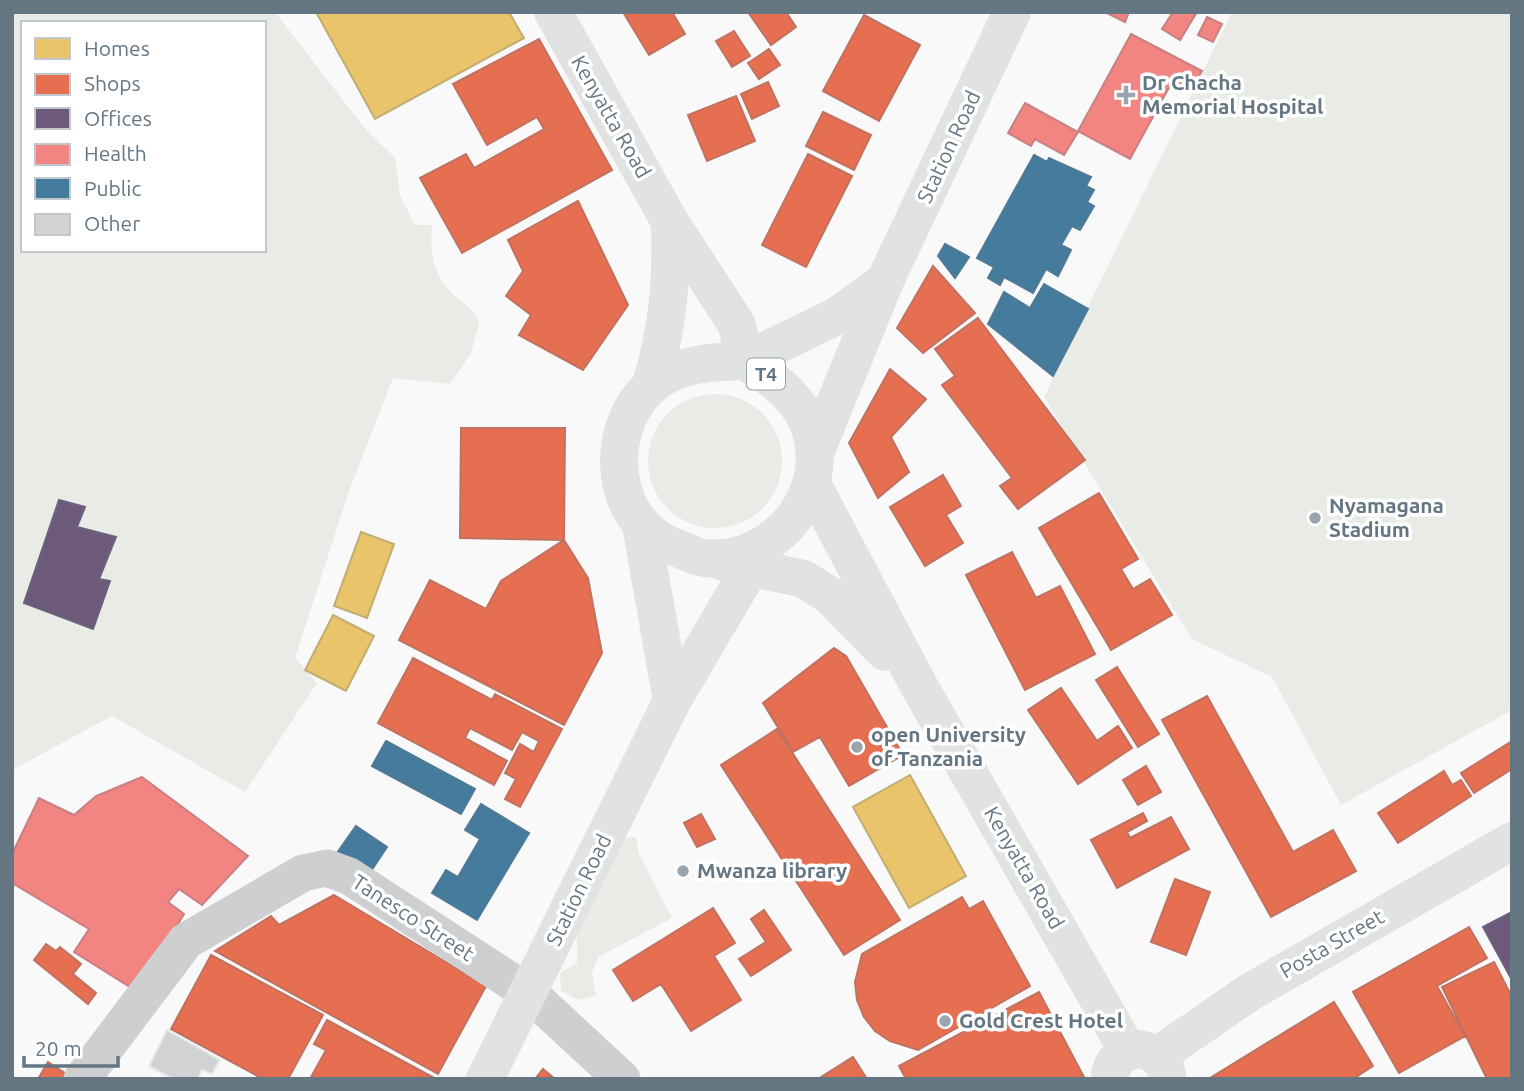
<svg xmlns="http://www.w3.org/2000/svg" width="1524" height="1091" font-family="Ubuntu,sans-serif">
<style>
.green{fill:#e8ebe6;fill-rule:evenodd}
.homes{fill:#e9c46a;stroke:#c1ad72;stroke-width:2}
.shops{fill:#e76f51;stroke:#c07160;stroke-width:2}
.offices{fill:#6d597a;stroke:#6b627d;stroke-width:2}
.health{fill:#f28482;stroke:#c88082;stroke-width:2}
.public{fill:#457b9d;stroke:#4f7a95;stroke-width:2}
.building{fill:#d0d2d3;stroke:#e8e8e8;stroke-width:2}
.lines{fill:none;stroke-linecap:round;stroke-linejoin:round}
.street{stroke:#cecfd0;stroke-width:37}
.secondary{stroke:#e1e2e2;stroke-width:38}
.highway{stroke:#e1e2e2;stroke-width:38}
.poi-dot{fill:#99a4ac;stroke:#fff;stroke-width:2.5}
.labels{text-anchor:middle;stroke-width:7;stroke-linejoin:round;paint-order:stroke}
.shield{fill:#fff;stroke:#939fa8;stroke-width:2}
.shield-label{font-size:19px;font-weight:bold;fill:#657683}
.poi-label{font-size:21px;font-weight:bold;fill:#657683;stroke:#fff;text-anchor:start}
.street-label{font-size:21px;fill:#657683;stroke:#fff}
</style>
<rect width="100%" height="100%" fill="#f9f9f9"/>
<!-- green -->
<path class="green" d="M12,12H275L366,130L395,158L400,195L415,225H432C430,249 432,273 451,292C463,304 473,306 479,324L471,353L450,384L393,378L349,491L295,658L317,683L245,792L112,716L12,770ZM23,23H264V250H23Z
M1232,12H1512V710L1341,805L1272,677L1192,639L1044,397Z
M648 461a67 67 0 1 1 134 0a67 67 0 1 1-134 0Z
M636,837L639,854L672,918L598,957L592,973L596,996L578,1000L561,991L560,973L577,963V936L622,838Z"/>
<!-- homes -->
<path class="homes" d="M316,12H509L524,38L375,119Z
M361,532L394,544L367,618L334,606Z
M333,615L374,636L346,691L305,670Z
M910,775L966,876L909,908L853,807Z"/>
<!-- shops -->
<path class="shops" d="M623,12H672L685,34L649,55Z
M748,12H786L796,27L771,45Z
M864,15L920,45L879,121L823,91Z
M734,31L750,56L732,67L716,41Z
M539,39L612,170L462,253L420,178L466,154L474,168L544,129L537,117L487,145L453,84Z
M769,49L780,65L759,79L748,63Z
M768,82L779,106L752,119L741,94Z
M736,96L755,141L707,161L688,115Z
M823,112L871,135L854,170L806,146Z
M808,154L852,176L806,267L762,245Z
M578,201L628,305L583,370L519,335L531,315L506,296L523,271L508,240Z
M933,266L975,313L923,353L897,328Z
M978,318L1085,460L1018,509L1000,486L1012,478L942,385L955,376L935,349Z
M890,369L926,399L891,437L909,472L878,498L849,443Z
M461,428H565L564,540L460,538Z
M943,475L961,506L946,515L963,543L925,566L890,507Z
M1099,493L1138,559L1121,569L1133,589L1150,579L1172,615L1111,650L1039,528Z
M564,540L588,578L602,653L564,725L399,640L430,580L486,609L501,581Z
M1012,552L1036,598L1060,586L1095,654L1025,690L966,575Z
M834,648L846,656L903,755L849,786L820,737L793,752L763,703Z
M413,658L492,700L495,694L562,729L520,807L505,799L516,779L505,773L520,744L534,752L539,741L522,732L512,750L470,728L465,738L507,761L494,785L378,723Z
M1117,667L1159,734L1138,747L1096,680Z
M1061,688L1097,741L1118,726L1132,748L1078,784L1028,710Z
M1207,696L1293,852L1333,830L1356,871L1271,917L1162,720Z
M777,729L900,920L844,955L721,765Z
M1512,741V769L1474,793L1461,773Z
M1146,766L1161,792L1138,805L1123,780Z
M1444,771L1452,785L1461,780L1471,796L1398,843L1378,813Z
M1143,813L1147,821L1127,832L1130,838L1171,817L1189,849L1117,888L1091,840Z
M701,814L715,839L697,847L684,823Z
M1175,879L1210,892L1186,955L1151,942Z
M334,895L486,986L438,1074L215,951L271,916L279,925Z
M962,897L969,909L983,901L1030,986L918,1050L890,1041L875,1031L864,1017L857,1000L855,982L862,954Z
M713,908L735,943L714,956L741,1000L691,1031L661,984L633,1001L613,970Z
M764,910L791,950L751,976L739,959L766,942L751,919Z
M1469,927L1487,958L1437,986L1465,1036L1399,1073L1353,992Z
M46,944L56,951L60,947L81,964L73,974L96,993L88,1004L34,960Z
M211,955L323,1015L288,1079H263L171,1029Z
M1494,962L1512,997V1079H1487L1442,987Z
M1039,992L1085,1079H906L899,1066Z
M1334,1002L1373,1066L1353,1079L1210,1078Z
M327,1020L436,1079H310L326,1050L314,1044Z
M853,1057L867,1079H818Z
M48,1062L71,1077L70,1079H38Z
M543,1069L555,1079H535Z"/>
<!-- offices -->
<path class="offices" d="M59,500L85,507L77,527L116,537L99,579L110,581L93,629L24,603Z
M1512,912V980L1483,927Z"/>
<!-- health -->
<path class="health" d="M1105,12H1129L1125,22Z
M1173,12H1197L1180,40L1162,29Z
M1207,17L1222,24L1213,42L1198,35Z
M1131,34L1202,71L1190,92L1172,82L1130,159L1078,131Z
M1025,103L1078,132L1064,155L1035,139L1031,146L1008,133Z
M142,777L248,856L202,905L179,889L168,902L184,914L138,992L74,952L89,929L12,883V854L39,798L74,815L96,796Z"/>
<!-- public -->
<path class="public" d="M1034,155L1047,162L1049,158L1091,177L1086,186L1094,190L1087,202L1094,206L1080,230L1072,226L1061,245L1071,250L1058,276L1046,269L1033,293L1004,277L1000,285L988,278L994,267L977,258Z
M945,244L969,257L955,278L938,256Z
M1044,284L1088,309L1053,376L988,324L1004,292L1030,308Z
M386,741L475,789L461,814L372,766Z
M481,804L529,833L477,920L432,893L446,870L458,877L480,839L465,830Z
M356,826L387,847L369,874L337,853Z"/>
<!-- building -->
<path class="building" d="M167,1030L220,1060L212,1074L202,1070L198,1079H173L149,1066Z"/>
<g class="lines">
<!-- street -->
<path class="street" d="M82,1079L186,941L303,873L327,868L349,876L529,993L622,1079"/>
<!-- secondary -->
<path class="secondary" d="M744,361L837,316L885,281
M815,453L885,281L1012,12
M641,525L672,701
M1157,1056L1250,992L1512,841
M485,1079L672,701L764,545"/>
<!-- highway -->
<path class="highway" d="M553,12L670,222L737,325L744,361
M744,361C769,375 797,396 808,423C835,491 776,565 704,558C696,557 687,552 679,549C653,541 630,517 623,490C610,443 630,385 681,369C702,362 722,362 744,361Z
M651,385C668,328 672,281 670,222
M812,484L919,686L1128,1051
M721,561L804,579L829,595L885,652
M1110,1079C1110,1061 1122,1052 1139,1049C1155,1052 1167,1061 1167,1079"/>
</g>
<!-- markers -->
<g class="poi-dot">
<path d="M1122.5 84.5h7v7h7v7h-7v7h-7v-7h-7v-7h7z"/>
<circle cx="1315" cy="518" r="7"/>
<circle cx="857" cy="747" r="7"/>
<circle cx="683" cy="871" r="7"/>
<circle cx="945" cy="1021" r="7"/>
</g>
<g class="labels">
<!-- shield labels -->
<rect class="shield" x="747" y="358.5" width="38" height="31" rx="5"/>
<g class="shield-label">
<text x="766" y="381">T4</text>
</g>
<!-- poi labels -->
<g class="poi-label">
<text x="1142" y="90">Dr Chacha<tspan x="1142" dy="24">Memorial Hospital</tspan></text>
<text x="1329" y="513">Nyamagana<tspan x="1329" dy="24">Stadium</tspan></text>
<text x="871" y="742">open University<tspan x="871" dy="24">of Tanzania</tspan></text>
<text x="697" y="878">Mwanza library</text>
<text x="959" y="1028">Gold Crest Hotel</text>
</g>
<!-- street labels -->
<g class="street-label">
<text transform="translate(611 117) rotate(60)" y="7">Kenyatta Road</text>
<text transform="translate(949 147) rotate(-65)" y="7">Station Road</text>
<text transform="translate(1024 868) rotate(60)" y="7">Kenyatta Road</text>
<text transform="translate(579 890) rotate(-64)" y="7">Station Road</text>
<text transform="translate(413 918) rotate(33)" y="7">Tanesco Street</text>
<text transform="translate(1332 944) rotate(-30)" y="7">Posta Street</text>
</g>
</g>
<!-- border -->
<rect width="1524" height="1091" fill="none" stroke="#657683" stroke-width="28"/>
<!-- legend -->
<rect x="21" y="21" width="245" height="231" fill="#ffffff" stroke="#c1c8cd" stroke-width="2"/>
<rect x="35" y="38" width="35" height="21" fill="#e9c46a" stroke="#c1c8cd" stroke-width="2"/>
<text x="84" y="56" font-size="21" fill="#657683">Homes</text>
<rect x="35" y="74" width="35" height="21" fill="#e76f51" stroke="#c1c8cd" stroke-width="2"/>
<text x="84" y="91" font-size="21" fill="#657683">Shops</text>
<rect x="35" y="108" width="35" height="21" fill="#6d597a" stroke="#c1c8cd" stroke-width="2"/>
<text x="84" y="126" font-size="21" fill="#657683">Offices</text>
<rect x="35" y="144" width="35" height="21" fill="#f28482" stroke="#c1c8cd" stroke-width="2"/>
<text x="84" y="161" font-size="21" fill="#657683">Health</text>
<rect x="35" y="178" width="35" height="21" fill="#457b9d" stroke="#c1c8cd" stroke-width="2"/>
<text x="84" y="196" font-size="21" fill="#657683">Public</text>
<rect x="35" y="214" width="35" height="21" fill="#d0d2d3" stroke="#c1c8cd" stroke-width="2"/>
<text x="84" y="231" font-size="21" fill="#657683">Other</text>
<!-- scale -->
<path d="M24 1056v10h94v-10" fill="none" stroke="#657683" stroke-width="3.5"/>
<text x="35" y="1056" font-size="21" fill="#657683" stroke="#ffffff" stroke-width="5" paint-order="stroke">20 m</text>
</svg>
